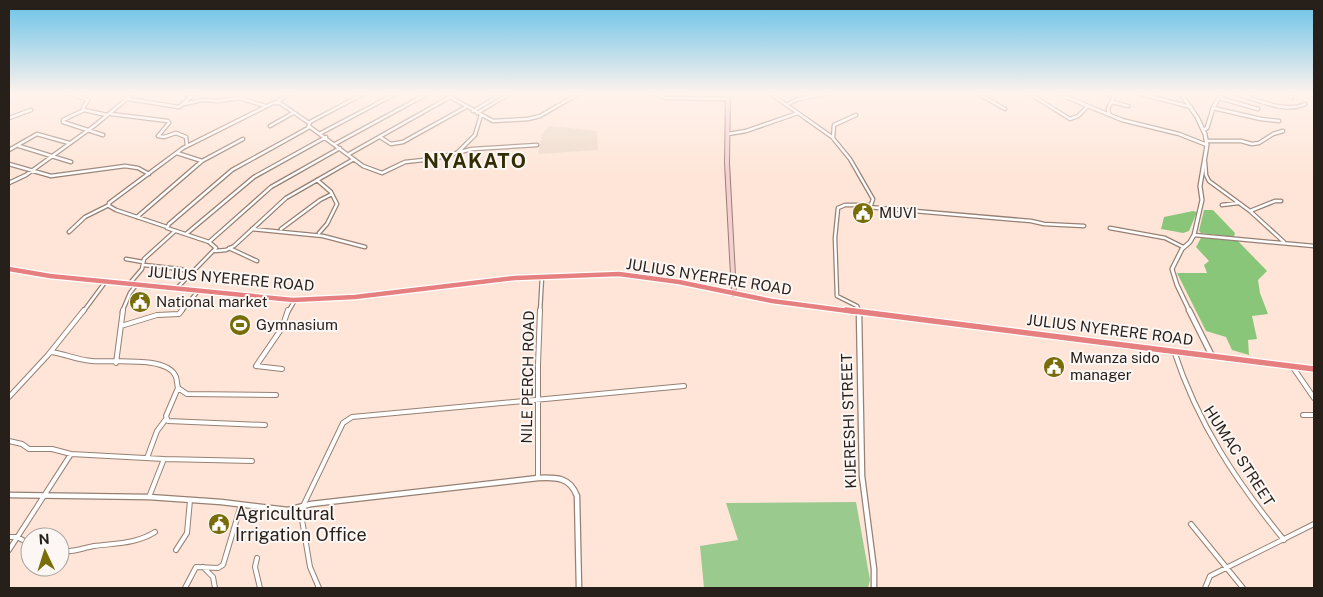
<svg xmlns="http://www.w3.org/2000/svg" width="1323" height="597" font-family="'Public Sans',sans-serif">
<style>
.medical{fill:#ecd9c9}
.green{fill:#9aca8d}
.forest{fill:#8ac679}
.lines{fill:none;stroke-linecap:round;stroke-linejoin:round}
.minor-far1-casing{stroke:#968074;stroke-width:5}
.minor-casing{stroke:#968074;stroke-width:6}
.tertiary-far1-casing{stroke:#968074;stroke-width:5.5}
.tertiary-casing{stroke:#968074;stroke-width:7}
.secondary-casing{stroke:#968074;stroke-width:6}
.trunk-far1-casing{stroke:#fff;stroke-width:7}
.trunk-casing{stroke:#fff;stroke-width:8}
.minor-far1{stroke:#fff;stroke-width:2.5}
.minor{stroke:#fff;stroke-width:4}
.tertiary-far1{stroke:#fff;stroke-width:3}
.tertiary{stroke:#fff;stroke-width:4.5}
.secondary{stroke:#f5cfd0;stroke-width:4}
.trunk-far1{stroke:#e68080;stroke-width:4.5}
.trunk{stroke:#e68080;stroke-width:5.5}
.labels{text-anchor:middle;stroke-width:4;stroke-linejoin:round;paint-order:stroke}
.poi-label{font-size:15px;fill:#271f1a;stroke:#fcf7f4;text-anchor:start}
.street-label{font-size:15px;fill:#271f1a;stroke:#fcf7f4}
.near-poi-label{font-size:18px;fill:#271f1a;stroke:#fcf7f4;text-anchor:start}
.district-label{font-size:20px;font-weight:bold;letter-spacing:1px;fill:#322d02;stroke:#fcf7f4}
</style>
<rect width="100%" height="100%" fill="#fee5d7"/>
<!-- medical -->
<path class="medical" d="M549,126L597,131L598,150L538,154L542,134Z"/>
<!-- green -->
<path class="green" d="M856,502L870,580L868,588H704L700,546L738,540L726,503Z"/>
<!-- forest -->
<path class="forest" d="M1204,210H1213L1235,233L1234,237L1201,233L1199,231Z
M1193,211L1197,212L1189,231L1183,233L1161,229L1164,217Z
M1201,238L1237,240L1267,271L1258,280L1260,293L1268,314L1252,316L1257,339L1248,340L1249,355L1232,350L1226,337L1206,331L1177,273H1207L1204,265L1209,261L1196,247Z"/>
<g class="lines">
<!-- minor-far1 casing -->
<g class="minor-far1-casing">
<path id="minor-far1" d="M72,94L88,100L83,108L84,110
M185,94L193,95
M445,94L493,121L528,119L540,116L578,94
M656,94L666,98L728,99
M771,94L832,137L850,159L873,199L871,205H845L838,208L835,238L837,296L857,306L859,311
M979,94L1005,109
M1030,94L1070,119L1078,116L1088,106
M1059,94L1122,120L1179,134L1207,145
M1106,94L1114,96
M1141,94L1191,107
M1237,94C1257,99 1285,114 1305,104
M1289,94L1292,98
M1219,98L1258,109
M128,99L179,107L194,94
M277,102L289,94
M1112,102L1128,106
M184,104L202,100L218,101L240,98L265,106
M786,105L798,99L825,94
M1213,108L1261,119L1279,121
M473,111L502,94
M477,113L509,94
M111,114L168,121L169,123L158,136L164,137L176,133L186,137L187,145
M1109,114L1108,109L1115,94
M9,118L31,110
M270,126L293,113
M310,127L363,166L382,173L405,162L433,159L472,149L537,145
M321,133L395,94
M728,134L746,131L798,113
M103,135L63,122V120L84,110L107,115
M380,137L391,144L403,142L466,107
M833,138L834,125L856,115
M1206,141H1241L1252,144L1259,143L1273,134L1283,131
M335,144L427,94
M19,146L71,162
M9,150L37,134L69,143
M458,152L475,135L481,115
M177,153L202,161
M349,154L450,97
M1205,162L1206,175L1209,181L1250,211L1284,242
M9,164L51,176L125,166L138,168L149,174
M317,180L331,192L337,204L327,224L319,233
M9,183L26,175L94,126L133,94
M1222,205L1238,203
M868,207L1031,221L1044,224L1084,226
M1250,211L1275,201H1281
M137,217L202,161L243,139
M167,227L116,210L109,206V203L183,148L273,103H280L309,123
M1110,228L1165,238L1183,247
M252,229L323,236L365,247
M281,229L320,200L332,194
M69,232L85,217L109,205
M186,234L254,177L326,137
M1194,235L1314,246
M209,242L271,187L340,148
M229,248L257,261
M215,251L226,250L234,246L286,198L354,159
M126,259L143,262
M144,265L180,269L193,273
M130,283L142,269L144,259L175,231
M177,288L216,248L209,242L167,228L169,224L232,170L308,128L310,122L363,94
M83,312L106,281
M122,312L130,293L136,285
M181,312L198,291
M288,312L295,300
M540,312L542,277"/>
</g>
<!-- minor casing -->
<g class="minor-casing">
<path id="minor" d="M121,326L157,315L179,314L182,310
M1174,351C1198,424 1236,481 1284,540
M51,352C65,354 78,360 92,361C111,363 168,355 176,377C177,380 177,384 178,388L187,394L276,395
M116,363L123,310
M256,366L282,328L288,310
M256,366L282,369
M1292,366L1314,398
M178,388L166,416L168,421L265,425
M9,397L48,355L84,310
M1303,415H1314
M9,441L22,444L29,449H52L71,454L164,459
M147,458L157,431L166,419
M538,478V365L540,310
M149,497L164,459L252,461
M303,506L343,423L352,417L684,386
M300,508L310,567L319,588
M1191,524L1243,588
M9,537H17L30,544
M9,550L71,454
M176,550L187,533L190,500
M60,551C73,553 82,548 94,546C116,543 136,544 155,532
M257,558L255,567L260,588
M203,567L213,577L215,588
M185,588L196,567L218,568L223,565L241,505
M1205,588L1210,576L1314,524"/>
</g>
<!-- tertiary-far1 casing -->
<g class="tertiary-far1-casing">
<path id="tertiary-far1" d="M1181,94L1197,117L1205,134L1207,145L1200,186L1202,200L1194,235L1190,242L1182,249L1172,269L1177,285L1190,312
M1203,130L1207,128L1213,108L1221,94"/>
</g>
<!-- tertiary casing -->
<g class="tertiary-casing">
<path id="tertiary" d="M1189,310L1212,356
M859,312L862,476L874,569V588
M9,495L149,497L221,502L288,510L311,504L538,478C556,477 570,477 577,496L579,588"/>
</g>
<!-- secondary casing -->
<g class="secondary-casing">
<path id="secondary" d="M728,94L727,163L734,294"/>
</g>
<!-- trunk-far1 casing -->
<g class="trunk-far1-casing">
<path id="trunk-far1" d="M9,269L50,276L293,300L355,297L515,278L619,274L679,282L772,301L856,312"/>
</g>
<!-- trunk casing -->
<g class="trunk-casing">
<path id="trunk" d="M846,310L1314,369"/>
</g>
<!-- minor-far1 -->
<use href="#minor-far1" class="minor-far1"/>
<!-- minor -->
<use href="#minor" class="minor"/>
<!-- tertiary-far1 -->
<use href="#tertiary-far1" class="tertiary-far1"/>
<!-- tertiary -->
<use href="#tertiary" class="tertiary"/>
<!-- secondary -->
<use href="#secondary" class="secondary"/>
<!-- trunk-far1 -->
<use href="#trunk-far1" class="trunk-far1"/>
<!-- trunk -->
<use href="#trunk" class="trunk"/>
</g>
<!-- sky -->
<linearGradient id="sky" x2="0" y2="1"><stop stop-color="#67c2e8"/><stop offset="0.53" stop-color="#fff3ed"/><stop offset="1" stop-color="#fff3ed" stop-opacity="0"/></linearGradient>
<rect width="1323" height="177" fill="url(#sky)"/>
<!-- icons -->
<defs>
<g id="civic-disc" transform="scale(1.125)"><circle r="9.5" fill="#786d09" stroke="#fcf7f4"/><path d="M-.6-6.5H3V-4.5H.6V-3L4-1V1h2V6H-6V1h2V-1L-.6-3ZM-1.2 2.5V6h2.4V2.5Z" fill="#fff"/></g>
<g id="stadium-disc" transform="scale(1.125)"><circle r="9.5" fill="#786d09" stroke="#fcf7f4"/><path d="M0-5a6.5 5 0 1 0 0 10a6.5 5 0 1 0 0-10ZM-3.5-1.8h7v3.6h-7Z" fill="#fff"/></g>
</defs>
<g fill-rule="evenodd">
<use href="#civic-disc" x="863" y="213"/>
<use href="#civic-disc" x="140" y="302"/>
<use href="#stadium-disc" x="240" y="325"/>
<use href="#civic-disc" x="1054" y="367"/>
<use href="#civic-disc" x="219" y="524"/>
</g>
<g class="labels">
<!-- poi labels -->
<g class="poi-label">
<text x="879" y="218">MUVI</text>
<text x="156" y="307">National market</text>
<text x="256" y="330">Gymnasium</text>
<text x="1070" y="363">Mwanza sido<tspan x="1070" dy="17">manager</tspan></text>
</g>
<!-- street labels -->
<g class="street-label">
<text transform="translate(709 277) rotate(9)" y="5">JULIUS NYERERE ROAD</text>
<text transform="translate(231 279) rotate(5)" y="5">JULIUS NYERERE ROAD</text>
<text transform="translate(1110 330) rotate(7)" y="5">JULIUS NYERERE ROAD</text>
<text transform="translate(528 377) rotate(-89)" y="5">NILE PERCH ROAD</text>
<text transform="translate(849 421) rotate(-92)" y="5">KIJERESHI STREET</text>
<text transform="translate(1239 456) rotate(57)" y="5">HUMAC STREET</text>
</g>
<!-- near-poi labels -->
<g class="near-poi-label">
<text x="235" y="520">Agricultural<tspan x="235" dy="21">Irrigation Office</tspan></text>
</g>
<!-- district labels -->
<g class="district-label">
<text x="475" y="168">NYAKATO</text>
</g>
</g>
<!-- border -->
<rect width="1323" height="597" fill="none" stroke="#271f1a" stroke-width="20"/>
<!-- north arrow -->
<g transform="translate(45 552) rotate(356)"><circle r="24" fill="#fcf7f4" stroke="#a7a19d"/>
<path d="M0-4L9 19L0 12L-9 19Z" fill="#786d09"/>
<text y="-8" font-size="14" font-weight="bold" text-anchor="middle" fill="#271f1a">N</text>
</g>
</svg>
